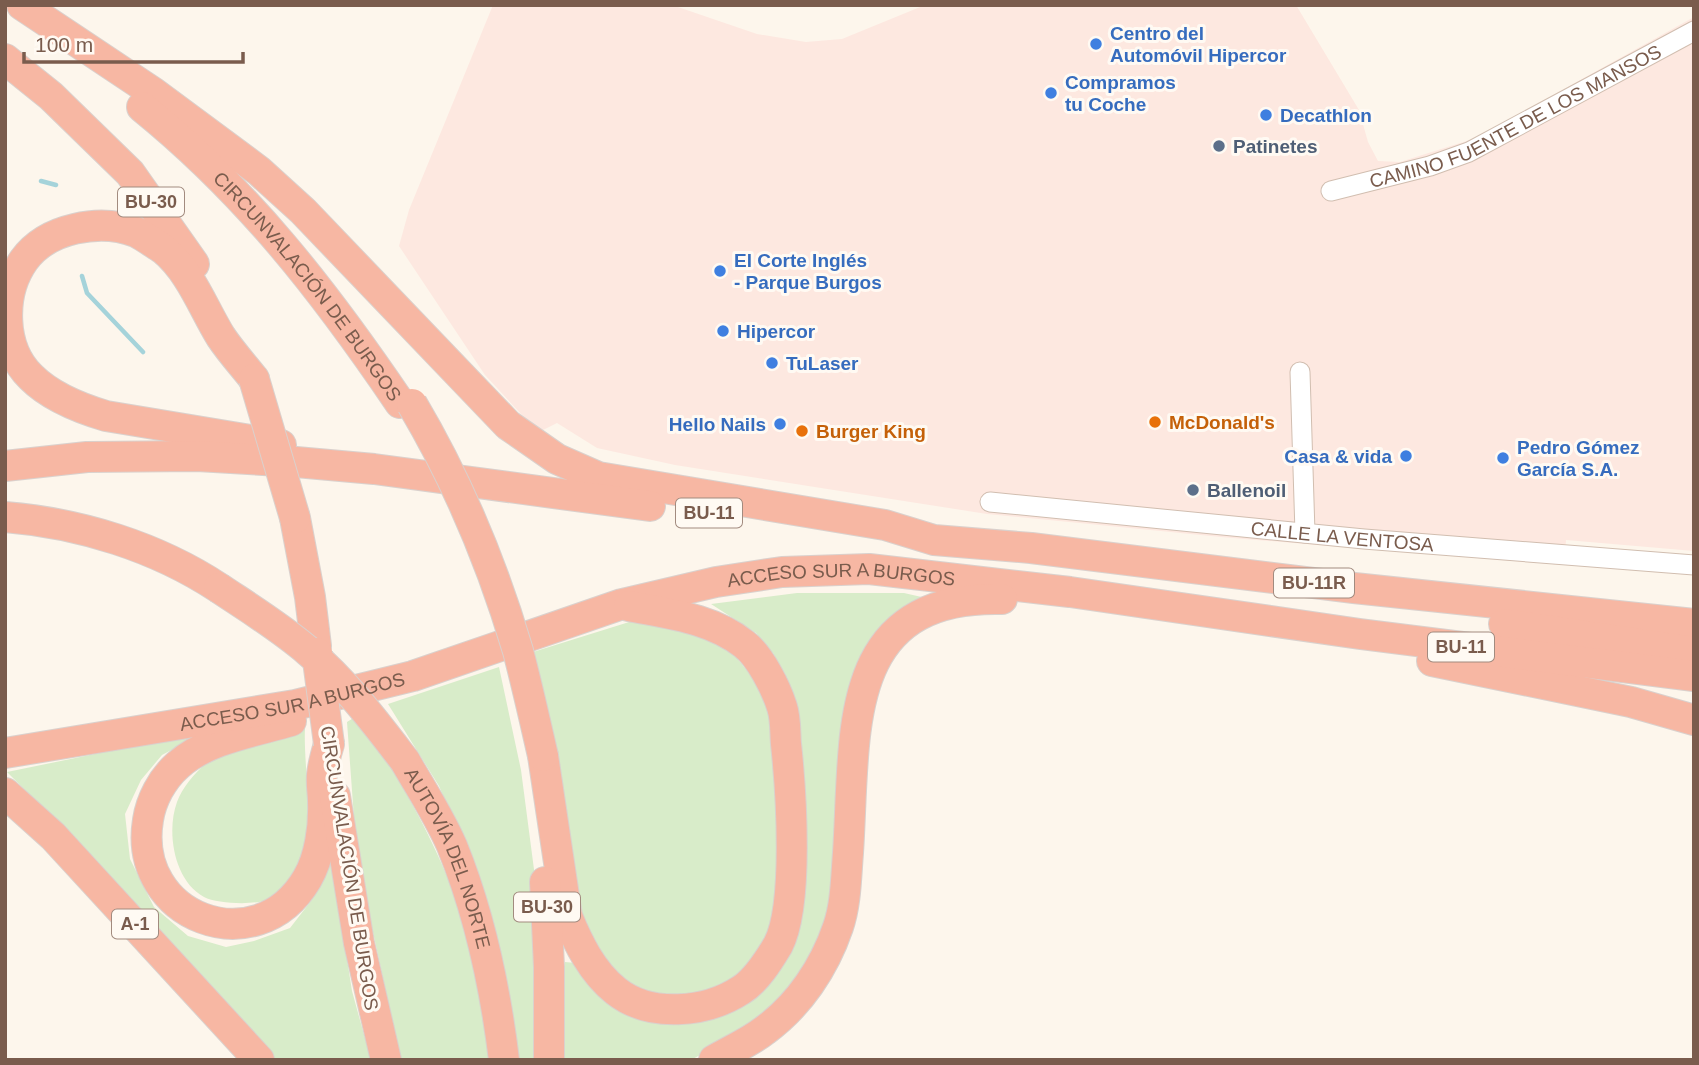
<svg xmlns="http://www.w3.org/2000/svg" width="1699" height="1065" font-family="Helvetica,sans-serif">
<style>
.commercial{fill:#fde8e0}
.green{fill:#d8ecc9}
.lines{fill:none;stroke-linecap:round;stroke-linejoin:round}
.stream{stroke:#a5d3da;stroke-width:4.5}
.minor-casing{stroke:#d1beb0;stroke-width:21}
.highway-casing{stroke:#dad1cd;stroke-width:32}
.minor{stroke:#fff;stroke-width:19}
.highway{stroke:#f7b7a3;stroke-width:30}
.highway-bridge-casing{stroke:#dad1cd;stroke-width:32;stroke-linecap:butt}
.highway-bridge{stroke:#f7b7a3;stroke-width:30}
.shop-dot{fill:#3f7fe0;stroke:#fffaf3;stroke-width:2.5}
.service-dot{fill:#5c6f8a;stroke:#fffaf3;stroke-width:2.5}
.food-dot{fill:#e8710a;stroke:#fffaf3;stroke-width:2.5}
.labels{text-anchor:middle;stroke-width:6;stroke-linejoin:round;paint-order:stroke}
.shield{fill:#fffaf3;stroke:#a28b7f;stroke-width:2}
.shield-label{font-size:18px;font-weight:bold;fill:#7a5c4d}
.shop-label{font-size:19px;font-weight:bold;fill:#366cbe;stroke:#fffaf3;text-anchor:start}
.street-label{font-size:19px;fill:#7a5c4d;stroke:#fffaf3}
.service-label{font-size:19px;font-weight:bold;fill:#4e5e75;stroke:#fffaf3;text-anchor:start}
.food-label{font-size:19px;font-weight:bold;fill:#c56008;stroke:#fffaf3;text-anchor:start}
</style>
<rect width="100%" height="100%" fill="#fdf6ec"/>
<!-- commercial -->
<path class="commercial" d="M493,5H672L757,34L806,42L842,39L925,5H1296L1359,110L1368,142L1378,161L1400,162L1476,138L1694,17V551L1566,540L1564,565L1221,537L987,514L675,465L597,448L557,423L543,430L534,428L485,375L399,246L409,210Z"/>
<!-- green -->
<path class="green" d="M797,593H904L926,598L890,623L840,876L807,980L755,1025L691,1060H565V962L576,963C589,975 620,1008 633,1014C679,1037 716,1011 757,992L803,783L801,740L794,699L785,674L773,653L756,633L711,604Z
M642,618L683,627L729,648L756,682L772,719L780,859L774,905L766,942L744,973L712,989L671,999L619,980L587,941L571,879L533,652Z
M499,667L521,770L541,923L539,1060H515L506,977L485,894L439,786L388,704Z
M358,715C405,787 442,851 468,934C480,973 485,1019 493,1060H401L364,891L354,818L347,722Z
M305,728C303,765 316,834 300,866C294,877 279,895 267,900C254,905 217,904 204,897C174,881 166,832 177,802C182,788 194,774 205,764C225,748 279,737 305,728Z
M207,731L162,755L141,780L125,814L130,859L154,907L188,936L226,947L254,941L290,928L311,901L330,851L352,991L371,1060H271L57,822L7,772Z"/>
<g class="lines">
<!-- stream -->
<path class="stream" d="M41,181L56,185
M82,276L87,293L143,352"/>
<!-- minor casing -->
<g class="minor-casing">
<g id="minor">
<path id="s1" d="M1331,191L1430,166L1469,152L1694,31"/>
<path d="M1300,372L1305,533"/>
<path id="s2" d="M990,502L1364,539L1694,565"/>
</g>
</g>
<!-- highway casing -->
<g class="highway-casing">
<g id="highway">
<path d="M22,5L154,93L259,171L303,211L508,425L557,459L598,477L885,525L934,540L1031,548L1354,588L1694,624"/>
<path d="M5,59L51,96L130,173L194,264"/>
<path id="s3" d="M142,107C248,193 324,291 400,403"/>
<path d="M254,379C243,365 231,352 221,337C203,308 191,272 163,249C155,244 144,236 136,232C100,218 47,228 24,260C0,294 1,348 31,377C51,397 79,408 106,416L281,445"/>
<path d="M5,466L87,457L197,456L296,462L374,469L650,506"/>
<path d="M5,517C80,523 157,547 219,588"/>
<path d="M295,518L310,597L316,646"/>
<path d="M1504,624L1694,652"/>
<path d="M1432,661L1631,702L1694,720"/>
<path d="M291,721C254,732 207,739 178,765C162,779 151,800 148,820C132,917 256,965 307,879C320,857 324,826 323,801C323,793 321,784 322,775C323,765 326,754 329,744"/>
<path id="s4" d="M5,753L295,705L413,676L622,604L716,582L782,572L869,569L1070,592L1360,634L1694,676"/>
<path d="M543,756L567,916C578,943 592,972 616,991C650,1018 706,1013 741,990C756,981 769,960 778,945C799,905 791,790 786,744C785,733 786,719 782,707C776,688 760,656 744,644C711,618 669,614 629,606"/>
<path id="s5" d="M405,761C421,789 439,816 452,846C480,915 495,986 504,1060"/>
<path d="M5,793L53,836L259,1060"/>
<path d="M335,796L359,943L386,1060"/>
<path d="M545,882L549,967V1060"/>
<path d="M714,1060C731,1050 750,1042 765,1030C799,1005 824,968 838,927C846,904 846,877 848,853C856,734 839,595 1002,599"/>
</g>
</g>
<!-- minor -->
<use href="#minor" class="minor"/>
<!-- highway -->
<use href="#highway" class="highway"/>
<!-- highway-bridge casing -->
<g class="highway-bridge-casing">
<path id="highway-bridge" d="M254,379L295,518
M412,404C457,480 493,566 518,651C527,685 535,721 543,756
M219,588C249,608 280,627 308,651C346,683 375,722 405,761
M317,653L329,744"/>
</g>
<!-- highway-bridge -->
<use href="#highway-bridge" class="highway-bridge"/>
</g>
<!-- markers -->
<g class="shop-dot">
<circle cx="1096" cy="44" r="7"/>
<circle cx="1051" cy="93" r="7"/>
<circle cx="1266" cy="115" r="7"/>
<circle cx="720" cy="271" r="7"/>
<circle cx="723" cy="331" r="7"/>
<circle cx="772" cy="363" r="7"/>
<circle cx="780" cy="424" r="7"/>
<circle cx="1406" cy="456" r="7"/>
<circle cx="1503" cy="458" r="7"/>
</g>
<g class="service-dot">
<circle cx="1219" cy="146" r="7"/>
<circle cx="1193" cy="490" r="7"/>
</g>
<g class="food-dot">
<circle cx="1155" cy="422" r="7"/>
<circle cx="802" cy="431" r="7"/>
</g>
<g class="labels">
<!-- shield labels -->
<g class="shield">
<rect x="118" y="187.5" width="66" height="29" rx="5"/>
<rect x="676" y="498.5" width="66" height="29" rx="5"/>
<rect x="1274" y="568.5" width="80" height="29" rx="5"/>
<rect x="1428" y="632.5" width="66" height="29" rx="5"/>
<rect x="514" y="892.5" width="66" height="29" rx="5"/>
<rect x="112" y="909.5" width="46" height="29" rx="5"/>
</g>
<g class="shield-label">
<text x="151" y="208">BU-30</text>
<text x="709" y="519">BU-11</text>
<text x="1314" y="589">BU-11R</text>
<text x="1461" y="653">BU-11</text>
<text x="547" y="913">BU-30</text>
<text x="135" y="930">A-1</text>
</g>
<!-- shop labels -->
<g class="shop-label">
<text x="1110" y="40">Centro del<tspan x="1110" dy="22">Automóvil Hipercor</tspan></text>
<text x="1065" y="89">Compramos<tspan x="1065" dy="22">tu Coche</tspan></text>
<text x="1280" y="122">Decathlon</text>
<text x="734" y="267">El Corte Inglés<tspan x="734" dy="22">- Parque Burgos</tspan></text>
<text x="737" y="338">Hipercor</text>
<text x="786" y="370">TuLaser</text>
<text x="766" y="431" text-anchor="end">Hello Nails</text>
<text x="1517" y="454">Pedro Gómez<tspan x="1517" dy="22">García S.A.</tspan></text>
<text x="1392" y="463" text-anchor="end">Casa &amp; vida</text>
</g>
<!-- street labels -->
<g class="street-label">
<text dy="7" stroke="none"><textPath href="#s1" startOffset="200">CAMINO FUENTE DE LOS MANSOS</textPath></text>
<text dy="7" stroke="none"><textPath href="#s3" startOffset="245">CIRCUNVALACIÓN DE BURGOS</textPath></text>
<text dy="7" stroke="none"><textPath href="#s2" startOffset="354">CALLE LA VENTOSA</textPath></text>
<text dy="7" stroke="none"><textPath href="#s4" startOffset="859">ACCESO SUR A BURGOS</textPath></text>
<text dy="7" stroke="none"><textPath href="#s4" startOffset="292">ACCESO SUR A BURGOS</textPath></text>
<text dy="7" stroke="none"><textPath href="#s5" startOffset="107">AUTOVÍA DEL NORTE</textPath></text>
<text transform="translate(350 868) rotate(81)" y="7">CIRCUNVALACIÓN DE BURGOS</text>
</g>
<!-- service labels -->
<g class="service-label">
<text x="1233" y="153">Patinetes</text>
<text x="1207" y="497">Ballenoil</text>
</g>
<!-- food labels -->
<g class="food-label">
<text x="1169" y="429">McDonald's</text>
<text x="816" y="438">Burger King</text>
</g>
</g>
<!-- border -->
<rect width="1699" height="1065" fill="none" stroke="#7a5c4d" stroke-width="14"/>
<!-- scale -->
<path d="M24 52v10h219v-10" fill="none" stroke="#7a5c4d" stroke-width="3.5"/>
<text x="35" y="52" font-size="21" fill="#7a5c4d" stroke="#fffaf3" stroke-width="5" paint-order="stroke">100 m</text>
</svg>
